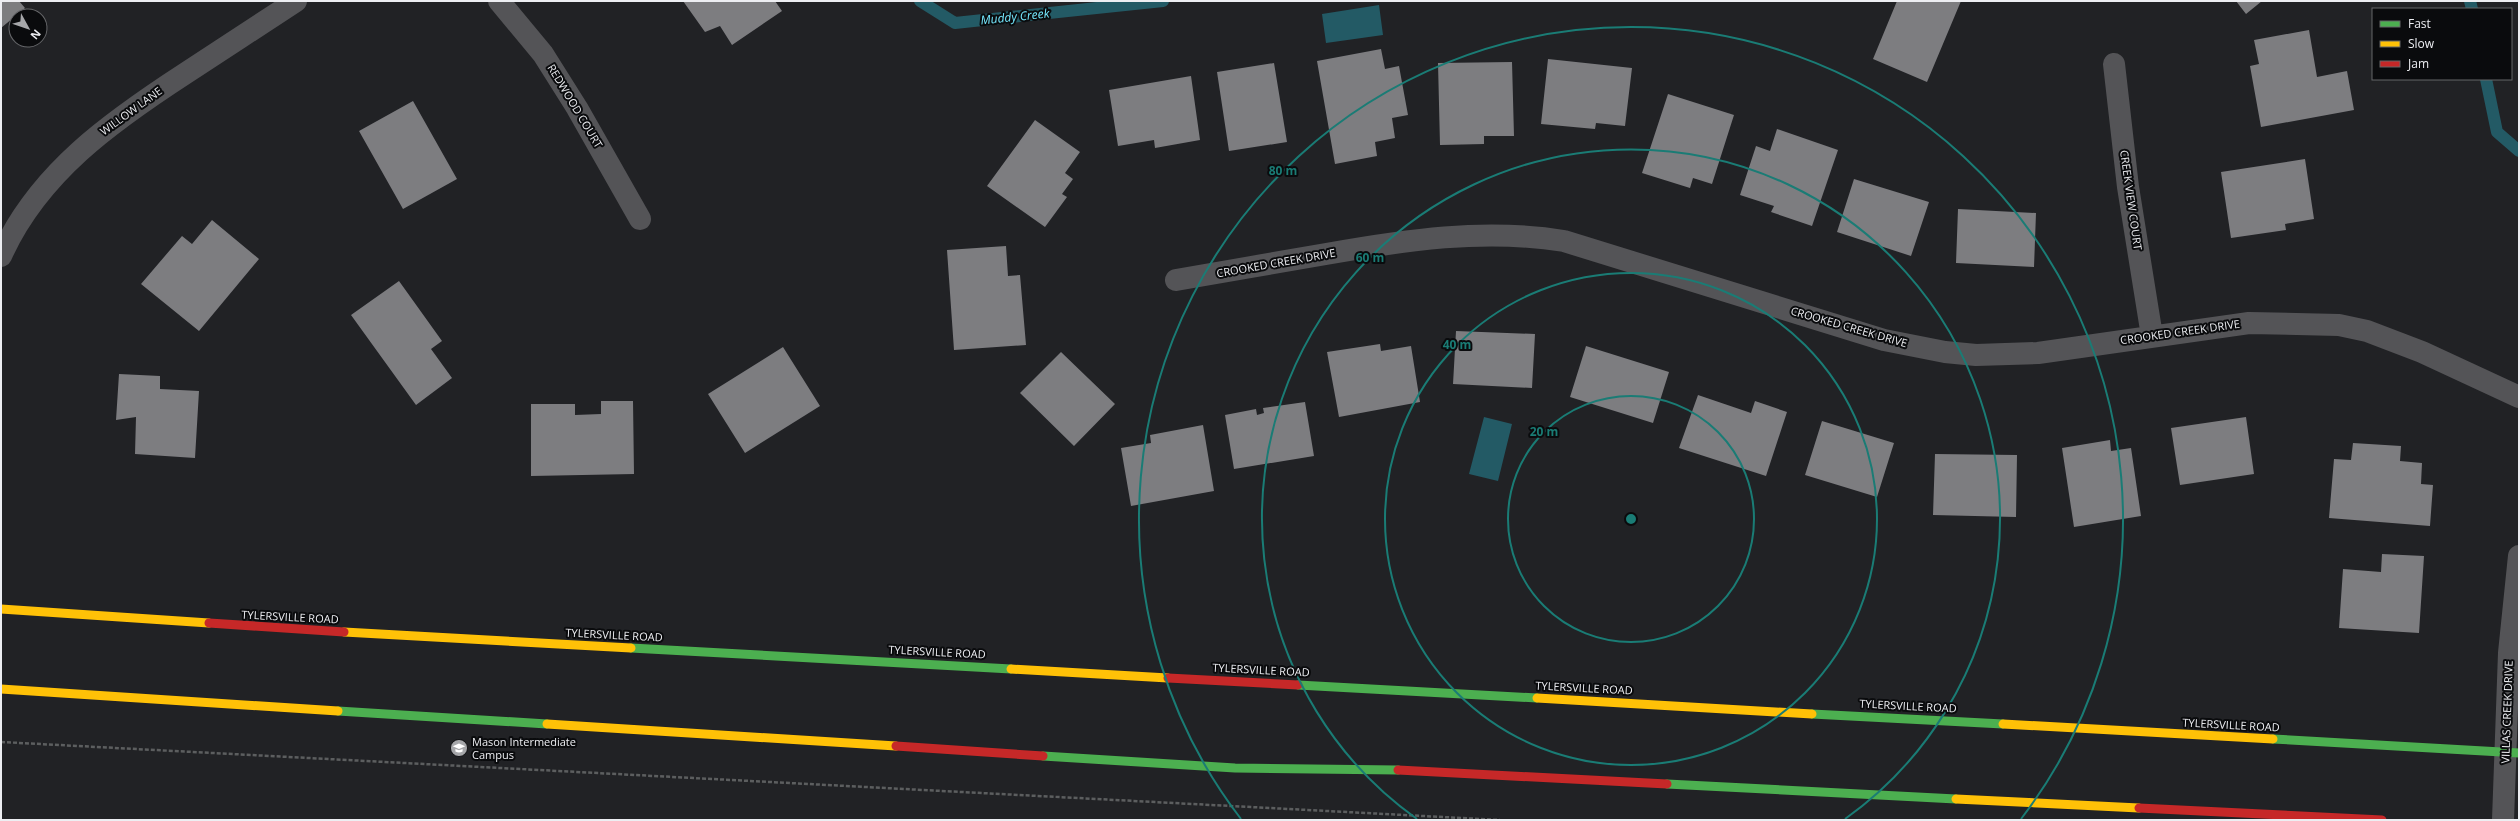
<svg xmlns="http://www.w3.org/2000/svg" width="2520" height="821" font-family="'Open Sans',sans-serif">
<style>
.water{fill:#235a65}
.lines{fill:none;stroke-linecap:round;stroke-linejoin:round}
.stream{stroke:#235a65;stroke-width:12}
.building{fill:#7d7d80}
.path{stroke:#5c5e5f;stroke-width:2.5;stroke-dasharray:4 2;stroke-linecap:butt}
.street{stroke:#545457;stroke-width:22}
.fast{stroke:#4caf50;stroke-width:9}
.slow{stroke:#ffc107;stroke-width:9}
.jam{stroke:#c62828;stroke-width:9}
.ring{fill:none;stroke:#1a7c75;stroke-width:2}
.labels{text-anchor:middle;stroke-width:4;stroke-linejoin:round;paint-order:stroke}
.street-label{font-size:11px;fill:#edeef2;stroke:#0a0b0d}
.poi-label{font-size:11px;fill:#edeef2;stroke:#0a0b0d;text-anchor:start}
.water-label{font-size:12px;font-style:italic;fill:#75e8fe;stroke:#0a0b0d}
.centre{fill:#1a7c75;stroke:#0a0b0d;stroke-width:2}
.ring-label{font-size:12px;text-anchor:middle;font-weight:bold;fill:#1a7c75;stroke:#0a0b0d;stroke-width:4;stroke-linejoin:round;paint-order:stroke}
</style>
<rect width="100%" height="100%" fill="#212225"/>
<!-- water -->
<path class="water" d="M1379,5L1383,35L1326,43L1322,14Z
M1484,417L1512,424L1498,481L1469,474Z"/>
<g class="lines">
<!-- stream -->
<path class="stream" d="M920,1L955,23L1163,1
M2470,1L2472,9
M2486,79L2497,132L2519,151"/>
</g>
<!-- building -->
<path class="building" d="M1,1H19L25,8L1,28Z
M683,1H775L782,11L732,45L720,26L705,32Z
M1897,1H1961L1927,82L1873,59Z
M2236,1H2262L2246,14Z
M2309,30L2317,77L2347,71L2354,110L2261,127L2250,66L2259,64L2254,40Z
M1381,49L1385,69L1399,66L1408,115L1392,118L1395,138L1375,142L1377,156L1335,164L1317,61Z
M1548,59L1632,68L1625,126L1596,123L1595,129L1541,124Z
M1512,62L1514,136H1484V144L1440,145L1438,63Z
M1274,63L1287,142L1229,151L1217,72Z
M1191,76L1200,140L1155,148L1154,140L1118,146L1109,90Z
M1668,94L1734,115L1712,184L1693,178L1690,188L1642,173Z
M413,101L457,179L403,209L359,131Z
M1035,120L1080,152L1065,173L1073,179L1062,194L1067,197L1045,227L987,186Z
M1777,129L1838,150L1812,226L1771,212L1774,206L1740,195L1756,146L1770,151Z
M2305,159L2314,219L2285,224L2286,230L2231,238L2221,172Z
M1854,179L1929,202L1911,256L1837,232Z
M1958,209L2036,213L2034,267L1956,263Z
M212,220L259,259L199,331L141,284L182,236L192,244Z
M1006,246L1008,276L1020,275L1026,345L954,350L947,250Z
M399,281L442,341L431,349L452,378L416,405L351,315Z
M1456,331L1535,334L1532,388L1453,384Z
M1380,344L1381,351L1411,346L1420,402L1339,417L1327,352Z
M1586,346L1669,372L1653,423L1570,397Z
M783,347L820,406L745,453L708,394Z
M1061,352L1115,404L1074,446L1020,393Z
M119,374L160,376V389L199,391L195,458L135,454L136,417L116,420Z
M1698,395L1751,413L1755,401L1787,412L1766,476L1679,448Z
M601,401H633L634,474L531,476V404H575V415L601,414Z
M1305,402L1314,456L1234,469L1225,415L1256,409L1257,415L1264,413L1263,408Z
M2246,417L2254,474L2180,485L2171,428Z
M1822,421L1894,443L1877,497L1805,475Z
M1203,425L1214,491L1131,506L1121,448L1151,443L1150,435Z
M2110,440L2111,451L2131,448L2141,516L2074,527L2062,448Z
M2353,443L2401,446L2400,461L2422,463L2421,484L2433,485L2430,526L2329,518L2334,459L2351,460Z
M1935,454L2017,455L2016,517L1933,515Z
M2382,554L2424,556L2419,633L2339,628L2343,569L2381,572Z"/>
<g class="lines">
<!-- path -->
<path class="path" d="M1,742L1500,820"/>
<!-- street -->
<path class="street" d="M499,1L543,54L577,108L640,219
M2114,64L2128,187L2152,336
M1,256C38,173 112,121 186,73C223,49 259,25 296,1
M1176,280C1226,271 1276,263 1326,254C1405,240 1484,228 1564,241L1884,340L1945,352L1976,355L2038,353L2249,323L2339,325L2367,331L2422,352L2519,397
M2503,820L2509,653L2519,556"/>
<!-- fast -->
<path class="fast" d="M631,648L1011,669
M1298,685L1537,698
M338,711L547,724
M1812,714L2003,724
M2273,739L2519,753
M1043,756L1235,768L1398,770
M1667,784L1956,799"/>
<!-- slow -->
<path class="slow" d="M1,609L209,623
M344,632L631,648
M1011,669L1168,678
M1,689L338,711
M1537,698L1812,714
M547,724L896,746
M2003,724L2273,739
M1956,799L2139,808"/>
<!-- jam -->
<path class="jam" d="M209,623L344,632
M1168,678L1298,685
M896,746L1043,756
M1398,770L1667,784
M2139,808L2382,820"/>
</g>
<!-- distance rings -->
<g class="ring">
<circle cx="1631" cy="519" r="123"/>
<circle cx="1631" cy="519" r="246"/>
<path d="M1417 819A369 369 0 1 1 1845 819"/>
<path d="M1241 819A492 492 0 1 1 2021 819"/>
</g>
<!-- icons -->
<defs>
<g id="school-disc" transform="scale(0.9)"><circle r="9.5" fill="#a6a7aa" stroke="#0a0b0d"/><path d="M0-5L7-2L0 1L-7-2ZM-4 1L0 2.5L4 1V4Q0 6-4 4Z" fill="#fff"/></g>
</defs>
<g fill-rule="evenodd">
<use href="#school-disc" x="459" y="748"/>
</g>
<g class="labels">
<!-- street labels -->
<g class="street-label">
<text transform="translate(575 106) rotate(59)" y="4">REDWOOD COURT</text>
<text transform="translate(131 111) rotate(-36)" y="4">WILLOW LANE</text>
<text transform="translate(2131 200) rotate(82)" y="4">CREEK VIEW COURT</text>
<text transform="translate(1276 263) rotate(-10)" y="4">CROOKED CREEK DRIVE</text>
<text transform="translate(1849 327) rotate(16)" y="4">CROOKED CREEK DRIVE</text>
<text transform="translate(2180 332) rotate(-8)" y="4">CROOKED CREEK DRIVE</text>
<text transform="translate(290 617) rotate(3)" y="4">TYLERSVILLE ROAD</text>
<text transform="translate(614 635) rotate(3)" y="4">TYLERSVILLE ROAD</text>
<text transform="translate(937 652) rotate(3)" y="4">TYLERSVILLE ROAD</text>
<text transform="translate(1261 670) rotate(3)" y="4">TYLERSVILLE ROAD</text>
<text transform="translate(1584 688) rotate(3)" y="4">TYLERSVILLE ROAD</text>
<text transform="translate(1908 706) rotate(3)" y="4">TYLERSVILLE ROAD</text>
<text transform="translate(2507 712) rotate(-88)" y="4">VILLAS CREEK DRIVE</text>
<text transform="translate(2231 725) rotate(3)" y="4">TYLERSVILLE ROAD</text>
</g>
<!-- poi labels -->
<g class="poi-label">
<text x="472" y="746">Mason Intermediate<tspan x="472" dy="13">Campus</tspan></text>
</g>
<!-- water labels -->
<g class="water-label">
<text transform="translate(1015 17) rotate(-6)" y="4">Muddy Creek</text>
</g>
</g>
<circle cx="1631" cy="519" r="6" class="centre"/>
<g class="ring-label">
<text x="1283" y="175">80 m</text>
<text x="1370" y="262">60 m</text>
<text x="1457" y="349">40 m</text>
<text x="1544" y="436">20 m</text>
</g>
<!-- border -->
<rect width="2520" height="821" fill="none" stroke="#edeef2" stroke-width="4"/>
<!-- legend -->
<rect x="2372" y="8" width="140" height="72" fill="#0a0b0d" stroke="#656669"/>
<rect x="2380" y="21" width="20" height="6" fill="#4caf50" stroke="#656669"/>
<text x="2408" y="28" font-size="12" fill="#edeef2">Fast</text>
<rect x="2380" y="41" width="20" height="6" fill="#ffc107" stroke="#656669"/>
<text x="2408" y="48" font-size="12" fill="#edeef2">Slow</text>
<rect x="2380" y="61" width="20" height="6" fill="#c62828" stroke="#656669"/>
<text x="2408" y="68" font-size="12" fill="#edeef2">Jam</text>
<!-- north arrow -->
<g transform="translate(28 28) rotate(130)"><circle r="19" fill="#0a0b0d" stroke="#656669"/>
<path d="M0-3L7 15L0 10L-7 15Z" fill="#a6a7aa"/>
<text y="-6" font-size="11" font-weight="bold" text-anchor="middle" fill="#edeef2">N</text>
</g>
</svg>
